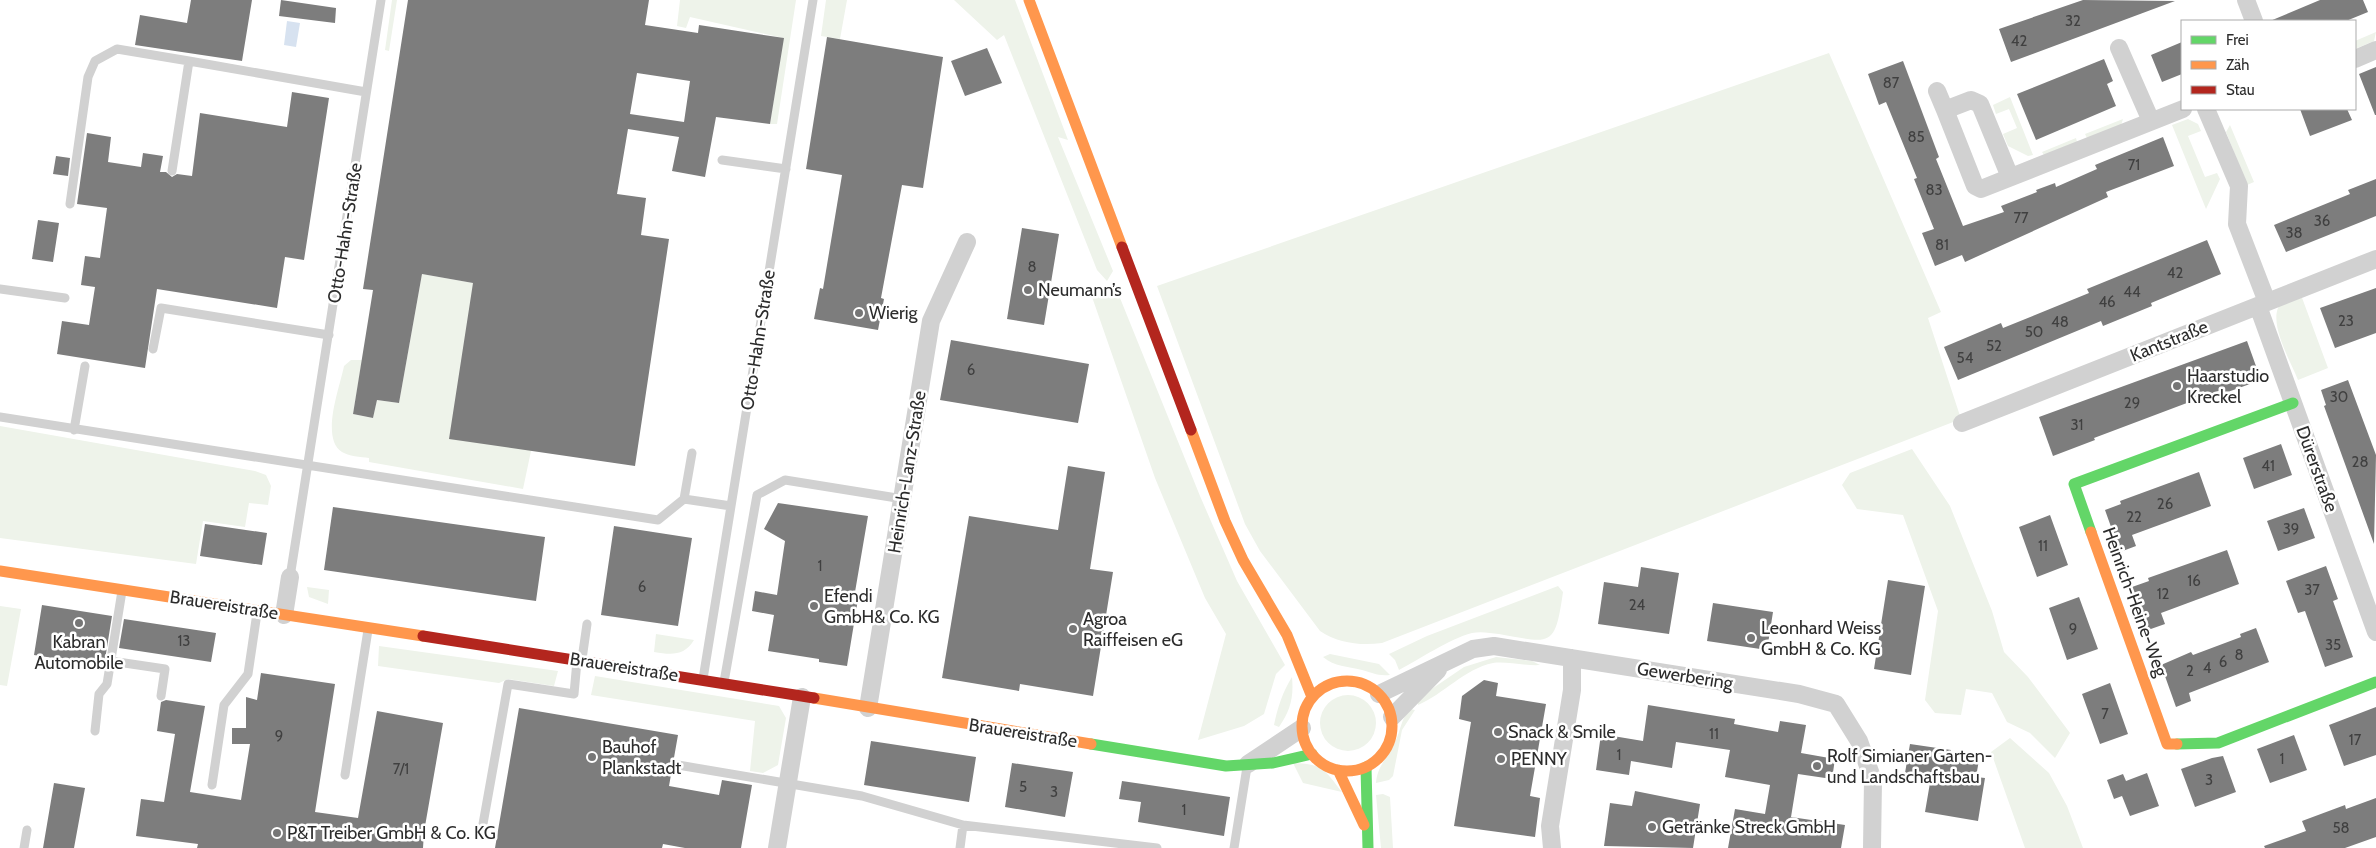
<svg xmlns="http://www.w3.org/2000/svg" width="2376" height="848" font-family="Cabin,sans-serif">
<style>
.green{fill:#eef3ea}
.water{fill:#d7e2f0}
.building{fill:#7d7d7d;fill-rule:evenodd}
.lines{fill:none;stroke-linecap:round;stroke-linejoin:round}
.lane{stroke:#d1d1d1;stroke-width:9}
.street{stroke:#d1d1d1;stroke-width:18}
.fast{stroke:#63d668;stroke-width:11}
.slow{stroke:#ff974d;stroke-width:11}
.jam{stroke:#b3261e;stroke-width:11}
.poi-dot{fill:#767676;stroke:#fff;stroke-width:2}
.labels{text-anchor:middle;stroke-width:5;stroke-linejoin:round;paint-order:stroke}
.number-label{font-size:15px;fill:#404040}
.street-label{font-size:18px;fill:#2c2c2c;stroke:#fff}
.poi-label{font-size:18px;fill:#2c2c2c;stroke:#fff;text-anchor:start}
</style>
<rect width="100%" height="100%" fill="#fff"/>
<!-- green -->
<path class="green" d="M392,0H397L389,51L385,50Z
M680,0H796L777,124H770L783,38L690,17L686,28L677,26Z
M826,0H847L840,39L821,36Z
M954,0H1015L1068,140L1058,137L1113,271L1107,281L1097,270L1004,35L997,40Z
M2376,32L2374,41L2355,49V41Z
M1829,53L1941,312L1928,318L1961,419L1382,643C1360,646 1338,643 1320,631L1260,551L1245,524L1157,286Z
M2010,97L2033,155L2028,156L2008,146L2003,134L2017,128L2009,109L1996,114L1993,105Z
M2123,119L2121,125L2087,138L2085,134Z
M2188,119L2198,124L2201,131L2188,136L2205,177L2217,173L2220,179L2206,209L2172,125Z
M2230,125L2254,182L2247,185L2226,132Z
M2076,138L2077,142L2044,155L2042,152Z
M422,274L473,283L531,451L523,489L369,462V458C361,457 348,456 342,452C320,438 340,387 344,366L351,360H362L353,414L373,418L377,400L399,403Z
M1091,294L1120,298L1200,496L1237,581L1285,665L1276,674L1264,714L1244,726L1198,740L1226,634L1205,598L1155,478Z
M2301,295L2328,368L2298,380C2291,361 2265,319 2282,302C2287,299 2295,297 2301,295Z
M0,426L255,471L266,475L271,486L268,505L249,503L245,527L203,521L196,564L0,538Z
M1912,449L1950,506L1992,611L2004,652L2028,677L2070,733L2055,758L2030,733L2007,722L1992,693L1966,689L1961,715L1935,713L1925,700L1938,611L1903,515L1857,509L1842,485L1850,473Z
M1558,586L1563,592C1555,649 1551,643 1499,634C1490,633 1481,631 1472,633C1449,639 1420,659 1399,670L1395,660L1389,654L1427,636Z
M307,587L329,590L328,604L309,597Z
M0,606L21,609L7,686L0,685Z
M656,634L694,640C684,656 672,655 654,652Z
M379,646L558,671L554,686L508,679L499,683L378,666Z
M1330,654L1379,664L1390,675C1376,676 1374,673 1362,670C1347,666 1335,667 1323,657Z
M1496,657L1532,661L1540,665C1526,666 1505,661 1493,663C1464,669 1444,694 1418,705L1417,699L1464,667Z
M595,676L779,706L786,718L778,765L763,773L750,771L755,721L591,695Z
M1292,677C1294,698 1290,711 1279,727L1274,725C1277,709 1283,691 1292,677Z
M1320 723a28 28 0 1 1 56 0a28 28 0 1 1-56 0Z
M1410,709L1415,710L1402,730L1393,776L1389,780L1376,783C1377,766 1389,756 1396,740C1401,729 1401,719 1410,709Z
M2010,738L2049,773L2067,806L2083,848H2025L1991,752Z
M1293,763C1323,764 1324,769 1342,792L1303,783Z
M1383,794L1390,797L1393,848H1381L1376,795Z"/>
<!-- water -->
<path class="water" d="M287,21L300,23L296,47L284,45Z"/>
<!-- building -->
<path class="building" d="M191,0H252L242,61L135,45L140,15L187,23Z
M281,0L336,8L335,23L279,16Z
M408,0H649L645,25L698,33L699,25L784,38L770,124L716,117L705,177L672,171L679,137L628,129L617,194L646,198L641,235L669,239L635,466L449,439L473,283L422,274L399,403L377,400L373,418L353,414L373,290L363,289ZM637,73L690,81L684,122L630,114Z
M2083,0L2175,1L2011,62L1999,29Z
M2320,0H2363L2368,12L2346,21H2270Z
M827,37L943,57L923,188L902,185L881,298L884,299L878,330L814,319L820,288L823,289L842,175L806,169Z
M2182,42V74L2162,82L2151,55Z
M987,48L1002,83L965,96L951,61Z
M2104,59L2113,81L2107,84L2116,106L2036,140L2017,94Z
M1903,61L1939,157L1936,159L1963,226L2004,212L2001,206L2037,192L2036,190L2055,183L2056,187L2097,169L2095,165L2163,137L2174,166L2106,192L2108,197L1965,262L1962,255L1935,266L1922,233L1934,229L1914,179L1917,178L1886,102L1879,105L1868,74Z
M2376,67V115H2375L2359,74Z
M292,92L329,98L304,260L285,257L277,308L157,289L145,368L57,354L62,321L89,325L95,287L81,285L85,256L100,258L107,208L77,204L87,133L111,137L108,162L141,167L143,153L163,156L160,172H166L172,177L177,174L192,176L200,113L287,127Z
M2300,109H2347L2352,120L2310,136Z
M56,156L70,158L68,176L53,174Z
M2376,179V216L2286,252L2274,225L2350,194L2348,190Z
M38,220L59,223L53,262L32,259Z
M1022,228L1059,234L1044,325L1007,319Z
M2207,240L2221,274L2151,303L2152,306L2103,326L2101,321L1958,380L1944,347L2001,323L2003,328L2089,293L2087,289Z
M2376,288V333L2335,348L2320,308Z
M951,340L1089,364L1078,423L940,400Z
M2247,341L2261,380L2225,393L2224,389L2094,438L2095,440L2053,456L2039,417Z
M2348,380L2376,455L2374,544L2324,406L2326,405L2321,390Z
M2281,444L2292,475L2254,489L2243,458Z
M1068,466L1105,472L1090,569L1113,572L1093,696L1020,684L1019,691L942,678L969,516L1058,530Z
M2199,472L2211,506L2132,535L2136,546L2120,552L2105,510L2121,504L2120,501Z
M778,503L868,516L855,592L859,593L847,666L819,662V659L768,651L774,615L752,611L755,591L777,595L785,541L764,529Z
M333,507L545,537L536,601L324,570Z
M2304,508L2315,538L2278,551L2267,521Z
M2050,515L2068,565L2037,577L2019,527Z
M205,524L267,533L262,565L200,556Z
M614,526L692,538L678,626L601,615Z
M2227,550L2239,584L2161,613L2165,624L2148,630L2132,587L2149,581L2148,578Z
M2326,566L2338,599L2333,601L2353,657L2325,667L2305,611L2298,613L2286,581Z
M1641,567L1679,573L1669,634L1598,624L1604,582L1638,587Z
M1888,580L1925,586L1911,675L1874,669Z
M2079,597L2098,649L2067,660L2049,608Z
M1713,603L1773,612L1767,650L1707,641Z
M42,605L112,616L104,666L34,655Z
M124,619L216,633L211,662L119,648Z
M2256,628L2269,662L2189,693L2191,701L2176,707L2161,665L2191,652L2193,655L2241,637L2240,634Z
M261,673L335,684L315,812L358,818L377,711L443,723L424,832L423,848H197L198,844L136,836L141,799L164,802L175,734L157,731L161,702L166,700L205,706L190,792L241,800L250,744H232V728H246V697L257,700Z
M1484,680L1498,683L1496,696L1546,704L1530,796L1540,798L1535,837L1454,826L1471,722L1459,719L1462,696Z
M2110,683L2128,734L2100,744L2082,694Z
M1648,705L1735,719L1734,724L1778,732L1780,721L1806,725L1801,753L1835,759L1832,779L1798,774L1791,817L1845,825L1841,848H1728L1735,809L1765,814L1770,785L1725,777L1730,750L1676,742L1672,768L1631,761L1629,775L1596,770L1601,734L1643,741Z
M2376,707V755L2344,766L2329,725Z
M519,708L678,735L669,786L719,795L722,780L752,785L741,848H685L663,844L662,848H495Z
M2294,735L2307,770L2270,783L2257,749Z
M871,741L976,757L969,802L864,785Z
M1910,744L1951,750L1950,756L1979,760L1976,777L1985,778L1978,821L1925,812L1931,777L1905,773Z
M2223,756L2236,792L2195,807L2181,769L2212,758Z
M1012,763L1073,772L1065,817L1005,807Z
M2147,773L2159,806L2130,816L2122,796L2114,799L2107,780L2123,774L2126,781Z
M1122,781L1230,797L1224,836L1138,822L1141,802L1119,799Z
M54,783L85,788L74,848H43Z
M1635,791L1700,804L1693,848L1604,846L1610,803L1632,806Z
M2376,798V837L2345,848H2265L2264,846L2306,831L2302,821L2345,805L2346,809Z"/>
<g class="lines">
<!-- lane -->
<path class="lane" d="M189,61L366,92
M722,160L786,169
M70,204L88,77L95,61L117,49L189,61L172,171
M0,289L65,298
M153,349L161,308L329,335
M0,417L658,520L684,499L731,506
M74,430L85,366
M684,499L692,453
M290,577L381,0
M582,659L587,624
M111,661L165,669L161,696
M703,679L813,0
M724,682L757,495L785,480L903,499
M95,731L99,694L107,684L122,591
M678,765L862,796L963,825L1157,848
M345,775L368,630
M212,785L224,705L248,674L257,613
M483,824L508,684L574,694L577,661
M24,848L27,830
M960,848L963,825
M1234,848L1247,767"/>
<!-- street -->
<path class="street" d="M2246,0L2254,21
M2119,48L2151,121
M2355,59L2376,50
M1937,91L1945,110
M2206,109L2239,186L2237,224L2267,302
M2010,177L1980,104L1971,100L1945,110L1975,186L1981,189L2183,109
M2258,306L2376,632
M1962,423L2376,259
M284,615L290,577
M1379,694L1473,649L1494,646L1799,694L1836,704L1859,741L1873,780L1872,848
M868,708L931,321L967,242
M1392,717L1438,670
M1248,764L1302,728
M777,848L802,697
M1552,848L1550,826L1572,690V658"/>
<!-- fast -->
<path class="fast" d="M2091,532L2074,484L2293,403
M1091,744L1226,766L1273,763L1312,754
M2177,744L2218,743L2376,682
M1366,767L1368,848"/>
<!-- slow -->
<path class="slow" d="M1029,0L1122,247
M1191,430L1225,521L1243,560L1287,635L1312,697
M2091,532L2167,744H2177
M0,571L423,636
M1302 726a45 45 0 1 1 90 0a45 45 0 1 1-90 0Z
M814,698L1091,744
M1338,770L1364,825"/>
<!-- jam -->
<path class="jam" d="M1122,247L1191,430
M423,636L814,698"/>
</g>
<!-- markers -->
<g class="poi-dot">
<circle cx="1028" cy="290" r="5"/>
<circle cx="859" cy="313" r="5"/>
<circle cx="2177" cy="386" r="5"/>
<circle cx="814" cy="606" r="5"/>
<circle cx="79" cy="623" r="5"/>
<circle cx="1073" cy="629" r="5"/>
<circle cx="1751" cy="638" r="5"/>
<circle cx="1498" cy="732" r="5"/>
<circle cx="592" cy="757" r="5"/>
<circle cx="1501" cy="759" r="5"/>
<circle cx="1817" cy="766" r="5"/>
<circle cx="1652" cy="827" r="5"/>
<circle cx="277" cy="833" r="5"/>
</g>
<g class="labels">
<!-- number labels -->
<g class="number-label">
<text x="2073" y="26">32</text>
<text x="2019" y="46">42</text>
<text x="1891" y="88">87</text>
<text x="1916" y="142">85</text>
<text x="2134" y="170">71</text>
<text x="1934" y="195">83</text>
<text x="2021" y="223">77</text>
<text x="2322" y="226">36</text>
<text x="2294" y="238">38</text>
<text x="1942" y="250">81</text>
<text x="1032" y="272">8</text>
<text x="2175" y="278">42</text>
<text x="2132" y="297">44</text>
<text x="2107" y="307">46</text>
<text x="2346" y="326">23</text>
<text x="2060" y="327">48</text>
<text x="2034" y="337">50</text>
<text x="1994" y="351">52</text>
<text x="1965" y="363">54</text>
<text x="971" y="375">6</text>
<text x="2339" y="402">30</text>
<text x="2132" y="408">29</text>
<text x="2077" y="430">31</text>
<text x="2360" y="467">28</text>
<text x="2268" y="471">41</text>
<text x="2165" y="509">26</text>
<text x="2134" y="522">22</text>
<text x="2291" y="534">39</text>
<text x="2043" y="551">11</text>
<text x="820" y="571">1</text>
<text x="2194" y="586">16</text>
<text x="642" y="592">6</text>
<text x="2312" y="595">37</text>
<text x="2163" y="599">12</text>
<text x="1637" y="610">24</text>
<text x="2073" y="634">9</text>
<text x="184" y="646">13</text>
<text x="2333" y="650">35</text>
<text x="2239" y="660">8</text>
<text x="2223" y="667">6</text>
<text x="2207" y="673">4</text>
<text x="2190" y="676">2</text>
<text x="2105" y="719">7</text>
<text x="1714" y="739">11</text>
<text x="279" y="741">9</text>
<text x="2355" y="745">17</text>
<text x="1619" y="760">1</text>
<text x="2282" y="764">1</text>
<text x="401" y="774">7/1</text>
<text x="2209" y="785">3</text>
<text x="1023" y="792">5</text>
<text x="1054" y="797">3</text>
<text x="1184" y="815">1</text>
<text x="2341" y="833">58</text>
</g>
<!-- street labels -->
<g class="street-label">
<text transform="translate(345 233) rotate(-81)" y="6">Otto-Hahn-Straße</text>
<text transform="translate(758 340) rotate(-81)" y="6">Otto-Hahn-Straße</text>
<text transform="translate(2169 341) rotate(-22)" y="6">Kantstraße</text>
<text transform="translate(2317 469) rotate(70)" y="6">Dürerstraße</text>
<text transform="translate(907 472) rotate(-81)" y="6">Heinrich-Lanz-Straße</text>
<text transform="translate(2135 602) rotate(70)" y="6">Heinrich-Heine-Weg</text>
<text transform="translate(224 605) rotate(9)" y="6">Brauereistraße</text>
<text transform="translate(624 667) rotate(9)" y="6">Brauereistraße</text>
<text transform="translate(1685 676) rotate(9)" y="6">Gewerbering</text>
<text transform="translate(1023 733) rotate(9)" y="6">Brauereistraße</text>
</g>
<!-- poi labels -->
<g class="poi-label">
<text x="1038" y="296">Neumann’s</text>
<text x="869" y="319">Wierig</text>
<text x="2187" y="382">Haarstudio<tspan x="2187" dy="21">Kreckel</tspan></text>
<text x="824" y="602">Efendi<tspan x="824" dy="21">GmbH&amp; Co. KG</tspan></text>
<text x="1083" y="625">Agroa<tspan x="1083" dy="21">Raiffeisen eG</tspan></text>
<text x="1761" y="634">Leonhard Weiss<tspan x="1761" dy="21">GmbH &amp; Co. KG</tspan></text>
<text x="79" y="648" text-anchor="middle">Kabran<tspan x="79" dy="21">Automobile</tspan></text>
<text x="1508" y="738">Snack &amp; Smile</text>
<text x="602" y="753">Bauhof<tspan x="602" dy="21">Plankstadt</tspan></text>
<text x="1827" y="762">Rolf Simianer Garten-<tspan x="1827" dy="21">und Landschaftsbau</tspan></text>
<text x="1511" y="765">PENNY</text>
<text x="1662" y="833">Getränke Streck GmbH</text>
<text x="287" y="839">P&amp;T Treiber GmbH &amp; Co. KG</text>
</g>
</g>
<!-- legend -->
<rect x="2181" y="20" width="175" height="90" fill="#ffffff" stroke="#ababab"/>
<rect x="2191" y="36" width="25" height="8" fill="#63d668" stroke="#ababab"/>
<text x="2226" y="45" font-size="15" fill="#2c2c2c">Frei</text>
<rect x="2191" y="61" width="25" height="8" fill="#ff974d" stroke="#ababab"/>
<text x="2226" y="70" font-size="15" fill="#2c2c2c">Zäh</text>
<rect x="2191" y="86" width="25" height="8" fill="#b3261e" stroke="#ababab"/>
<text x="2226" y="95" font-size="15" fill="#2c2c2c">Stau</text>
</svg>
